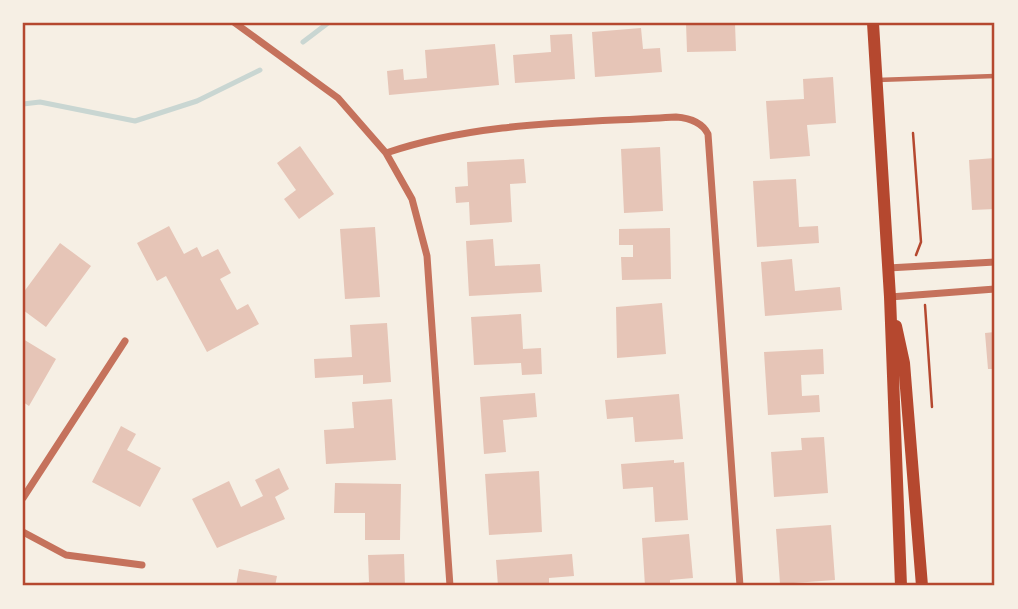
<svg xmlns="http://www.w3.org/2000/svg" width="1018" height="609" font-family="'Source Sans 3',sans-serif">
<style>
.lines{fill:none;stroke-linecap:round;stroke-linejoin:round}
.stream{stroke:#c9d6d2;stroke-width:5}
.building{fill:#e6c5b7}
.path{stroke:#b5482f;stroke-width:2.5}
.service{stroke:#c5725c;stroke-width:4.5}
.minor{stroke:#c5725c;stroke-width:7}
.secondary{stroke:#b5482f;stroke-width:12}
.neatline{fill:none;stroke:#b5482f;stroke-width:2.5}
</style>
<rect width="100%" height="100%" fill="#f6efe4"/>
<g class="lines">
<!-- stream -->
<path class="stream" d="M303,42L328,23
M23,104L40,102L135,121L197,101L260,70"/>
</g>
<!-- building -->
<path class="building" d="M686,23H735L736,51L687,52Z
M641,28L643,49L660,48L662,72L595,77L592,32Z
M572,34L575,79L515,83L513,55L551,52L550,35Z
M495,44L499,85L389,95L387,71L403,69L404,80L427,78L425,50Z
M833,77L836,123L807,125L810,156L770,159L766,101L804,99L803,79Z
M300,146L334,194L299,219L284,199L296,190L277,163Z
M660,147L663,211L624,213L621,149Z
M995,158V209L972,210L969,160Z
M524,159L526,183L510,184L512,222L470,225L469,202L456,203L455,187L468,186L467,162Z
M796,179L799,227L818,226L819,243L757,247L753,181Z
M169,226L184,254L197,247L202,257L218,249L231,273L220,279L237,310L248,304L259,324L207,352L166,276L157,281L137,243Z
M375,227L380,297L345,299L340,229Z
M670,228L671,279L622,280L621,257H633V245H619V229Z
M493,239L495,266L540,264L542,292L469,296L466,241Z
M60,243L91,266L46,327L23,310V293Z
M792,259L795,291L840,287L842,310L765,316L761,262Z
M662,303L666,354L617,358L616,307Z
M521,314L523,349L541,348L542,374L522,375L521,363L474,365L471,317Z
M387,323L391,382L363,384V375L315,378L314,359L352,357L350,325Z
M995,332V369H988L985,333Z
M23,339L56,359L29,406L23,402Z
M823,349L824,374L801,375L802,396L819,395L820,412L768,415L764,352Z
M535,393L537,417L503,420L506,452L484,454L480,397Z
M679,394L683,439L635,442L633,417L607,419L605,400Z
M392,399L396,460L326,464L324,430L354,428L352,402Z
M121,426L136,434L127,450L161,468L140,507L92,482Z
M824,437L828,493L774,497L771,452L802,450L801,438Z
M674,460V463L684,462L688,520L655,522L653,487L623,489L621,464Z
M279,468L289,489L275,497L285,519L217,548L192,499L229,481L241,507L263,496L255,480Z
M539,471L542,532L489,535L485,474Z
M335,483L401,484L400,540H365V513H334Z
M831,525L835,580L780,584L776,529Z
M689,534L693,578L670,580V586H645L642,538Z
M404,554L405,586H358V583L369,582L368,555Z
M572,554L574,576L549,578V586H498L496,560Z
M239,569L277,576L275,586H236Z"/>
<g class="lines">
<!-- path -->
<path class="path" d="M913,133L921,242L916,255
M925,305L932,407"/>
<!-- service -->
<path class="service" d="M877,80L995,76"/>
<!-- minor -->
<path class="minor" d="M235,23L338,98L386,153L412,199L427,256L450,586
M386,153C481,121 577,123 676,117C689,118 702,122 708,134L740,586
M888,268L995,262
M890,297L995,289
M23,498L125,341
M23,532L66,555L142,565"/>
<!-- secondary -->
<path class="secondary" d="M873,23L890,297L901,586
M896,326L904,363L922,586"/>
</g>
<!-- border -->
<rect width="1018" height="609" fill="none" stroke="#f6efe4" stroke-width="49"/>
<rect x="24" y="24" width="969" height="560" class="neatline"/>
</svg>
